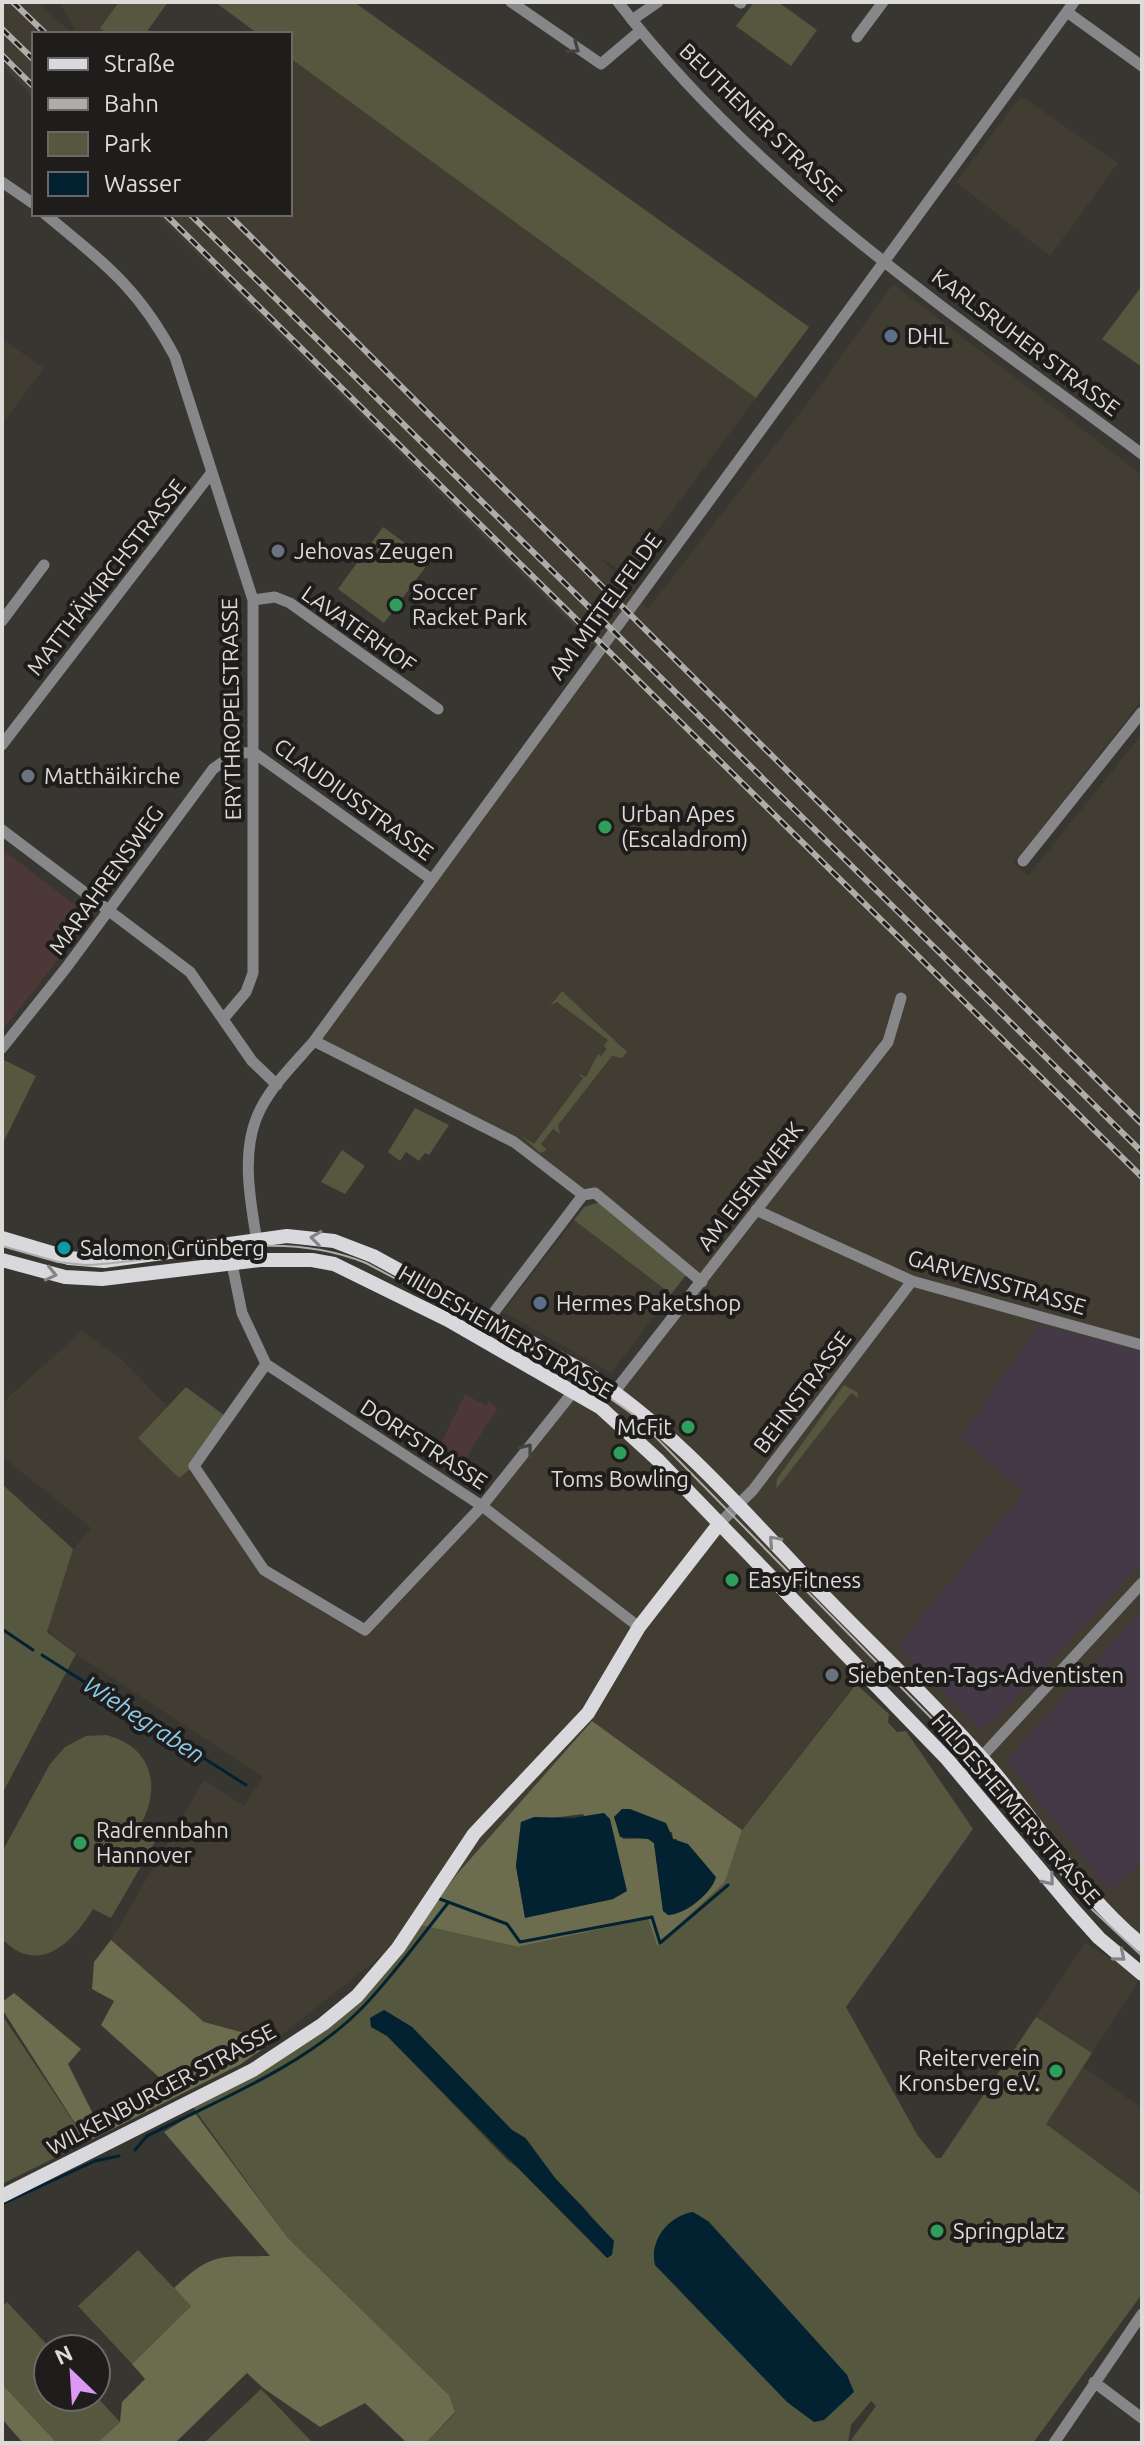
<svg xmlns="http://www.w3.org/2000/svg" width="1144" height="2445" font-family="Ubuntu,sans-serif">
<style>
.built{fill:#413d32}
.industrial{fill:#453947}
.education{fill:#4c3837}
.green{fill:#55573f;fill-rule:evenodd}
.forest{fill:#6b6d4e;fill-rule:evenodd}
.water{fill:#022231}
.lines{fill:none;stroke-linecap:round;stroke-linejoin:round}
.stream{stroke:#022231;stroke-width:3}
.minor{stroke:#87878a;stroke-width:11}
.major{stroke:#d8d8dd;stroke-width:14}
.tram{stroke:#afadaa;stroke-width:2}
.rail-casing{stroke:#afadaa;stroke-width:6}
.rail{stroke:#1e1d1b;stroke-width:3;stroke-dasharray:9;stroke-linecap:butt}
.oneway{stroke:#434242}
.oneway2{stroke:#848486}
.service-dot{fill:#5c6f8a;stroke:#1e1d1b;stroke-width:3}
.worship-dot{fill:#6b7280;stroke:#1e1d1b;stroke-width:3}
.leisure-dot{fill:#2e9e5b;stroke:#1e1d1b;stroke-width:3}
.culture-dot{fill:#0f9aa8;stroke:#1e1d1b;stroke-width:3}
.labels{text-anchor:middle;stroke-width:8;stroke-linejoin:round;paint-order:stroke}
.street-label{font-size:22px;fill:#dcdbd8;stroke:#1e1d1b}
.poi-label{font-size:22px;fill:#dcdbd8;stroke:#1e1d1b;text-anchor:start}
.water-label{font-size:24px;font-style:italic;fill:#8dc9e9;stroke:#1e1d1b}
</style>
<rect width="100%" height="100%" fill="#383631"/>
<!-- built -->
<path class="built" d="M2,2H37L73,34H34V97L2,66Z
M60,2H119L100,28L106,34H77Z
M290,58L756,398L625,574L600,557L648,609L810,400L893,284L1142,475V700L1014,863L1028,876L1142,734V1945L885,1653L864,1672L742,1830L592,1722L457,1874L420,1925L274,2041L204,2022L111,1940L204,1780L244,1806L263,1777L76,1654L47,1630L73,1549L91,1528L2,1456V1403L82,1331L121,1359L165,1404L192,1469L262,1572L361,1631L482,1503L571,1390L601,1407L701,1282L595,1193L583,1195L543,1162L314,1041L598,650L156,214H290Z
M1021,96L1118,163L1050,256L956,182Z
M2,339L44,368L2,424Z
M574,1220L671,1294L611,1373L503,1312Z
M1085,1943L1141,1977L1092,2053L1036,2017Z
M1083,2067L1142,2108V2195L1045,2124Z"/>
<!-- industrial -->
<path class="industrial" d="M1038,1325L1142,1351V1563L997,1718L980,1729L898,1646L1024,1492L961,1438Z
M1142,1610V1862L1110,1892L1007,1760Z"/>
<!-- education -->
<path class="education" d="M2,849L91,917L2,1031Z
M465,1394L486,1406L489,1401L497,1409L455,1475L439,1464L445,1455L438,1450Z"/>
<!-- green -->
<path class="green" d="M119,2H168L148,30L152,34H106L100,28Z
M215,2H354L809,327L756,398L290,58V34H258Z
M754,2H778L817,30L791,66L736,26Z
M1142,286V367L1102,339Z
M383,527L430,561L384,623L338,589Z
M562,991L627,1052L622,1058L612,1056L558,1125L560,1134L553,1129L541,1144L547,1150L540,1153L521,1135L534,1144L583,1078L577,1073L586,1077L598,1054L601,1056L607,1049L604,1046L608,1040L557,1002L550,1006Z
M2,1059L36,1076L2,1145Z
M415,1108L449,1125L429,1155L425,1153L419,1161L406,1152L400,1161L388,1152Z
M342,1150L365,1166L345,1194L321,1182Z
M600,1202L687,1274L671,1294L574,1220L584,1207Z
M844,1385L857,1392L859,1398L851,1393L776,1489L777,1479Z
M186,1387L228,1418L194,1466L179,1478L138,1438Z
M2,1484L73,1549L47,1632L76,1654L2,1794Z
M856,1684L889,1714L888,1722L897,1732L906,1731L973,1829L846,2007L918,2136L936,2158H941L1036,2017L1092,2053L1046,2124L1142,2195V2294L1033,2443H849L876,2406L871,2401L851,2425L848,2443H426L455,2413L449,2395L288,2238L190,2103L323,2024L420,1925L518,1947L648,1919L657,1946L725,1882L742,1830ZM384,2010L412,2027L512,2130L526,2138L555,2178L591,2215L508,2161L370,2018ZM708,2221L847,2375L655,2266Z
M106,1735C151,1746 162,1785 141,1824L159,1835L111,1918L93,1909C73,1942 39,1977 2,1939V1852L50,1764L65,1747L86,1736Z
M2,2015L87,2142L2,2184Z
M138,2250L191,2306L132,2364L78,2306Z
M7,2302L51,2349H48V2397L96,2396L120,2422L97,2443H57L2,2384V2306Z
M261,2389L313,2443H204Z"/>
<!-- forest -->
<path class="forest" d="M592,1721L742,1830L725,1882L657,1946L648,1919L518,1947L420,1925L457,1874ZM583,1814L619,1865L626,1889L613,1899L525,1917L516,1866L521,1822ZM618,1831L672,1832L673,1839H677L663,1910L654,1843L648,1838L623,1839Z
M111,1940L204,2022L274,2041L241,2064L87,2142L2,2009V2002L14,1993L81,2049L68,2064L100,2128L157,2099L160,2078L101,2025L114,2001L92,1989L94,1962Z
M195,2113L288,2238L449,2395L455,2412L426,2443H407L365,2403L320,2427L263,2388L247,2373L175,2443H97L120,2422L122,2402L145,2379L132,2364L191,2306L174,2288C213,2251 220,2257 270,2256L164,2132Z
M2,2384L57,2443H23L2,2419Z"/>
<!-- water -->
<path class="water" d="M622,1809H630L666,1823L673,1839L688,1844L716,1877C712,1893 685,1915 668,1915L663,1911L654,1843L648,1839L620,1837L614,1817Z
M604,1813L610,1819L627,1891L613,1899L525,1918L516,1866L521,1822L534,1817L572,1818Z
M384,2010L412,2027L512,2130L525,2138L555,2178L614,2241L612,2255L607,2258L387,2036L371,2027L370,2018Z
M693,2212L708,2221L847,2375L854,2392L824,2420L814,2422L787,2402L655,2265C649,2241 668,2216 693,2212Z"/>
<g class="lines">
<!-- stream -->
<path class="stream" d="M2,1629L33,1650
M42,1655L246,1785
M440,1899L507,1924L520,1942L652,1917L660,1943L728,1885
M135,2150L147,2136C218,2100 305,2066 362,2008C393,1976 420,1938 448,1903
M2,2204L95,2161L119,2156"/>
<!-- minor -->
<path class="minor" d="M511,2L601,64L640,31
M618,2C759,186 958,317 1142,454
M739,2L741,3
M1067,12L1142,66
M632,20L658,2
M857,37L883,2
M2,182L34,204
M45,214C104,263 138,287 175,357L253,600V973L246,992L224,1018
M253,600L275,597L290,603L438,709
M2,621L44,565
M2,745L212,472
M2,830L190,972L252,1061L277,1085
M1023,861L1142,712
M314,1041L514,1142L583,1195L595,1193L702,1282
M2,1048L66,968L213,769L234,754L253,752L431,879
M756,1210L912,1281L1142,1345
M260,1260C253,1213 237,1153 261,1108C274,1083 296,1062 314,1041L1074,2
M232,1264L242,1313L266,1364L482,1506L639,1627
M488,1320L583,1195
M266,1364L194,1466L264,1570L365,1630L482,1506L573,1392
M615,1391L888,1042L901,998
M719,1524L753,1490L912,1281
M963,1777L1142,1583
M1094,2382L1142,2418
M1054,2443L1142,2314"/>
<!-- major -->
<path class="major" d="M2,1238L69,1258L104,1261L287,1236L334,1241L373,1256L585,1372C670,1427 738,1505 807,1578C864,1638 925,1694 980,1756C1036,1818 1077,1892 1142,1945
M2,1260L65,1277L102,1279L260,1260H312L334,1264L448,1320L601,1408L659,1461L947,1759L1073,1909L1099,1938L1142,1974
M2,2196L253,2070L323,2024L357,1996L398,1948L474,1834L588,1713L639,1627L719,1524"/>
<!-- tram -->
<path class="tram" d="M2,1246L58,1262L85,1265C181,1261 272,1225 366,1263L575,1374L634,1415L944,1731L1083,1901L1142,1956"/>
<!-- rail casing -->
<g class="rail-casing">
<path id="rail" d="M13,2L46,34
M2,29L34,60
M2,55L34,87
M165,214L1142,1177
M190,214L1142,1152
M228,214L1142,1124"/>
</g>
<!-- rail -->
<use href="#rail" class="rail"/>
</g>
<!-- one-way arrows -->
<defs><path id="oneway-chevron" d="M-2-3.5L2.5 0L-2 3.5" fill="none" stroke-width="1.6" stroke-linecap="round" stroke-linejoin="round" transform="scale(2)"/></defs>
<g class="oneway">
<use href="#oneway-chevron" transform="translate(574 48) rotate(36)"/>
<use href="#oneway-chevron" transform="translate(527 1449) rotate(-52)"/>
</g>
<g class="oneway2">
<use href="#oneway-chevron" transform="translate(316 1238) rotate(-173)"/>
<use href="#oneway-chevron" transform="translate(51 1274) rotate(13)"/>
<use href="#oneway-chevron" transform="translate(774 1541) rotate(-132)"/>
<use href="#oneway-chevron" transform="translate(1049 1880) rotate(50)"/>
<use href="#oneway-chevron" transform="translate(1120 1956) rotate(40)"/>
</g>
<!-- markers -->
<g class="service-dot">
<circle cx="891" cy="336" r="8"/>
<circle cx="540" cy="1303" r="8"/>
</g>
<g class="worship-dot">
<circle cx="278" cy="551" r="8"/>
<circle cx="28" cy="776" r="8"/>
<circle cx="832" cy="1675" r="8"/>
</g>
<g class="leisure-dot">
<circle cx="396" cy="605" r="8"/>
<circle cx="605" cy="827" r="8"/>
<circle cx="688" cy="1427" r="8"/>
<circle cx="620" cy="1453" r="8"/>
<circle cx="732" cy="1580" r="8"/>
<circle cx="80" cy="1843" r="8"/>
<circle cx="1056" cy="2071" r="8"/>
<circle cx="937" cy="2231" r="8"/>
</g>
<circle class="culture-dot" cx="64" cy="1248" r="8"/>
<g class="labels">
<!-- street labels -->
<g class="street-label">
<text transform="translate(761 122) rotate(44)" y="8">BEUTHENER STRASSE</text>
<text transform="translate(1026 342) rotate(37)" y="8">KARLSRUHER STRASSE</text>
<text transform="translate(106 577) rotate(-52)" y="8">MATTHÄIKIRCHSTRASSE</text>
<text transform="translate(605 606) rotate(-54)" y="8">AM MITTELFELDE</text>
<text transform="translate(359 629) rotate(35)" y="8">LAVATERHOF</text>
<text transform="translate(231 709) rotate(-91)" y="8">ERYTHROPELSTRASSE</text>
<text transform="translate(354 799) rotate(36)" y="8">CLAUDIUSSTRASSE</text>
<text transform="translate(106 880) rotate(-54)" y="8">MARAHRENSWEG</text>
<text transform="translate(750 1186) rotate(-52)" y="8">AM EISENWERK</text>
<text transform="translate(997 1282) rotate(16)" y="8">GARVENSSTRASSE</text>
<text transform="translate(506 1332) rotate(30)" y="8">HILDESHEIMER STRASSE</text>
<text transform="translate(802 1392) rotate(-53)" y="8">BEHNSTRASSE</text>
<text transform="translate(424 1444) rotate(33)" y="8">DORFSTRASSE</text>
<text transform="translate(1016 1809) rotate(49)" y="8">HILDESHEIMER STRASSE</text>
<text transform="translate(161 2089) rotate(-28)" y="8">WILKENBURGER STRASSE</text>
</g>
<!-- poi labels -->
<g class="poi-label">
<text x="907" y="344">DHL</text>
<text x="294" y="559">Jehovas Zeugen</text>
<text x="412" y="600">Soccer<tspan x="412" dy="25">Racket Park</tspan></text>
<text x="44" y="784">Matthäikirche</text>
<text x="621" y="822">Urban Apes<tspan x="621" dy="25">(Escaladrom)</tspan></text>
<text x="80" y="1256">Salomon Grünberg</text>
<text x="556" y="1311">Hermes Paketshop</text>
<text x="672" y="1435" text-anchor="end">McFit</text>
<text x="620" y="1487" text-anchor="middle">Toms Bowling</text>
<text x="748" y="1588">EasyFitness</text>
<text x="848" y="1683">Siebenten-Tags-Adventisten</text>
<text x="96" y="1838">Radrennbahn<tspan x="96" dy="25">Hannover</tspan></text>
<text x="1040" y="2066" text-anchor="end">Reiterverein<tspan x="1040" dy="25">Kronsberg e.V.</tspan></text>
<text x="953" y="2239">Springplatz</text>
</g>
<!-- water labels -->
<g class="water-label">
<text transform="translate(144 1720) rotate(33)" y="8">Wiehegraben</text>
</g>
</g>
<!-- border -->
<rect width="1144" height="2445" fill="none" stroke="#dcdbd8" stroke-width="8"/>
<!-- legend -->
<rect x="32" y="32" width="260" height="184" fill="#1e1d1b" stroke="#6a6967" stroke-width="2"/>
<rect x="48" y="58" width="40" height="12" fill="#d8d8dd" stroke="#6a6967" stroke-width="2"/>
<text x="104" y="72" font-size="24" fill="#dcdbd8">Straße</text>
<rect x="48" y="98" width="40" height="12" fill="#afadaa" stroke="#6a6967" stroke-width="2"/>
<text x="104" y="112" font-size="24" fill="#dcdbd8">Bahn</text>
<rect x="48" y="132" width="40" height="24" fill="#55573f" stroke="#6a6967" stroke-width="2"/>
<text x="104" y="152" font-size="24" fill="#dcdbd8">Park</text>
<rect x="48" y="172" width="40" height="24" fill="#022231" stroke="#6a6967" stroke-width="2"/>
<text x="104" y="192" font-size="24" fill="#dcdbd8">Wasser</text>
<!-- north arrow -->
<g transform="translate(72 2373) rotate(335)"><circle r="38" fill="#1e1d1b" stroke="#6a6967" stroke-width="2"/>
<path d="M0-6L14 30L0 20L-14 30Z" fill="#dc99f4"/>
<text y="-12" font-size="22" font-weight="bold" text-anchor="middle" fill="#dcdbd8">N</text>
</g>
</svg>
